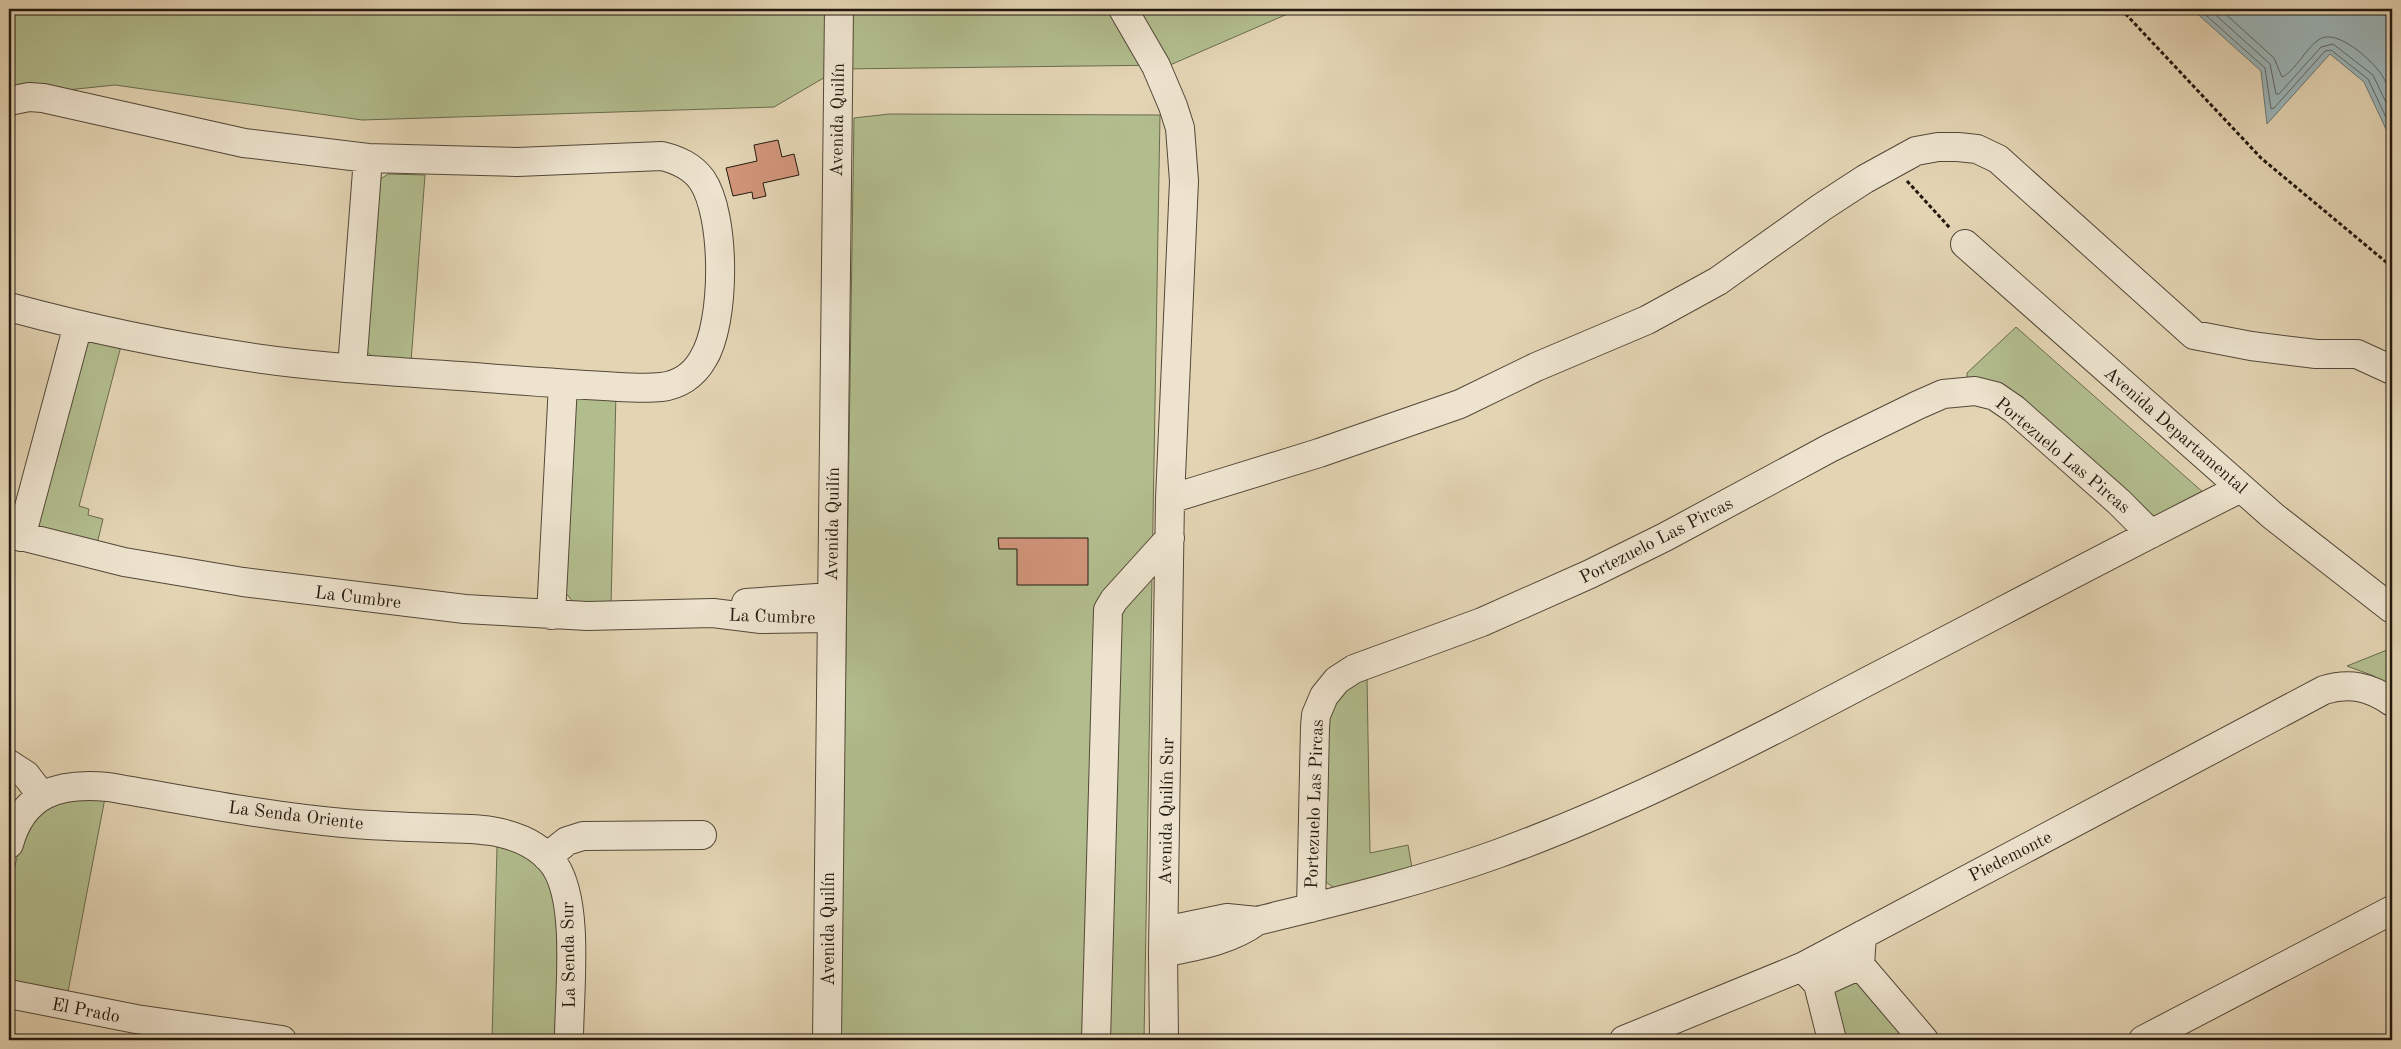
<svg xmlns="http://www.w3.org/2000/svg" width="2401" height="1049" font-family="'Old Standard TT',serif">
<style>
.green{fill:#b2bd8e;stroke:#6a6b4e}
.water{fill:#9bb5b9;stroke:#6b7775}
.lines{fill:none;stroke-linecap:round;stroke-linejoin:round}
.shore{stroke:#5f6764;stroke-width:1}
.building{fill:#d1957a;stroke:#23190f}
.minor-casing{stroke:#534838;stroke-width:30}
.path{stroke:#23190f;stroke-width:3;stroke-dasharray:4 2.5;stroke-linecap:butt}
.minor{stroke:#ede3ce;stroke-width:28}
.labels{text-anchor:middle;stroke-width:4;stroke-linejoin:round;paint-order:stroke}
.street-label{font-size:18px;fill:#23190f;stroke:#ede3ce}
</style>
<rect width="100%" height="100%" fill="#e3d4b3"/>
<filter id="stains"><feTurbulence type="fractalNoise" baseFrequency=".004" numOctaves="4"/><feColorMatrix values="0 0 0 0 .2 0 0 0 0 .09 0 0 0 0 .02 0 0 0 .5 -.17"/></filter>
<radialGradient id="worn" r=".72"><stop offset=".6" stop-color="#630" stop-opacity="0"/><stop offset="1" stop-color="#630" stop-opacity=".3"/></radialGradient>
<!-- green -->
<path class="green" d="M9,9H1299L1170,65L839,69L774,107L362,120L115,85L9,96Z
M889,114L1160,115L1144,1040H840L854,118Z
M388,174L425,175L411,362L373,357L367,352L379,180Z
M2016,327L2205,494L2159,518L2147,513L1967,381V373Z
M91,340L121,346L79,506L89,509L88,515L103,519L97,544L40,527L37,522L87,342Z
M579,392H616L611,606L574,603L565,592L572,402Z
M2392,648V691L2374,676L2347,666Z
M1367,677L1370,853L1408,845L1412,868L1334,888L1326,882L1324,876L1326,731C1332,700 1340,693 1367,677Z
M105,798L67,997L9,984C9,928 0,825 62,800C74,796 92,798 105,798Z
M497,847L517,851L535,863L551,883L557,907L558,1033L556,1040H492Z
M1855,976L1916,1040H1839L1830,994Z"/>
<!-- water -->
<path class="water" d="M2192,9H2378L2392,22V142L2364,82L2330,54L2267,124L2261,71Z"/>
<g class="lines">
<!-- shore -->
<path class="shore" d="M2199,9L2265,68L2271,109L2274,108L2325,51L2331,50L2368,79L2392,130
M2209,9L2270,64L2276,94H2279L2321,47L2333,44L2373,75L2392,115
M2220,9L2274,58L2282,77C2293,73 2306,49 2317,41C2333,26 2367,56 2378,70C2385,77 2388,89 2392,98"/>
</g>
<!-- building -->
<path class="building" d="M778,140L782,157L794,154L799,175L763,183L766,196L753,199L752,192L733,196L726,168L757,161L754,145Z
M998,538H1088V585H1017V549H999Z"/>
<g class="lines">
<!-- minor casing -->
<g class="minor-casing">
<path id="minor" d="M1123,9L1156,66L1173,106L1180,128L1184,181L1170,499L1163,953L1164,1040
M9,101L29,97L43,98L244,143L368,158L517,162L662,156C678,160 692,166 702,180C726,215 726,323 703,359C694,375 679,385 661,387C643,389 623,387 604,386C565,384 526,381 486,378C409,372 331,369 255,358C172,346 90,329 9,307
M1965,244L2273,516L2392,609
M352,368L368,158
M1170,499L1319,453L1460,404L1536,367L1647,320L1718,281L1822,207L1865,179L1916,151L1938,147H1958L1977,149L1998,159L2194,335L2251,346L2316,354H2357L2392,370
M9,533L124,562L243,582L465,609L587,616L713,613L761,619L831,618
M21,537L78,325
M746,603L831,597
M551,615L563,384
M9,764L26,775L42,796
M9,844C23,793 59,782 108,787C186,800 264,816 343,823C376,826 408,827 441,828C462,829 485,828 505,834C524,839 543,849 555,866C580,904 569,993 569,1040
M547,857L567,841L583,836L702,835
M1311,908L1315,727L1316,715L1324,696L1337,680L1354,669L1482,622L1590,574L1665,537L1830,448L1918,405L1943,394L1975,391L1995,396L2014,409L2119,502L2151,534
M1164,931L1227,918L1257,921
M1862,935L1860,965L1924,1040
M1163,953C1196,946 1230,941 1257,921C1338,901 1419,882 1497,854C1626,807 1749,744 1870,680C1994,616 2117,550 2241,488
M1802,967L1818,984L1832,1040
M1818,984L1860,965
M9,994L136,1019L282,1040
M827,1040L839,9
M1096,1040L1108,610L1114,600L1170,538
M1624,1040L1802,967L2324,690C2350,682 2370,687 2392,702
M2143,1040L2392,910"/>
</g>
<!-- path -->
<path class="path" d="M2121,9L2261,158L2392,267
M1907,181L1950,228"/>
<!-- minor -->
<use href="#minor" class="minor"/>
</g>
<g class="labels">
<!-- street labels -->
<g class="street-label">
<text transform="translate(837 120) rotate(-89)" y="6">Avenida Quilín</text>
<text transform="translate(2176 430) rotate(41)" y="6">Avenida Departamental</text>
<text transform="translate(2063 455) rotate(40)" y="6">Portezuelo Las Pircas</text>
<text transform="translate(832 524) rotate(-89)" y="6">Avenida Quilín</text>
<text transform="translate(1656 540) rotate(-27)" y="6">Portezuelo Las Pircas</text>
<text transform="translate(358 597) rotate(7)" y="6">La Cumbre</text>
<text transform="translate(772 616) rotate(2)" y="6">La Cumbre</text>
<text transform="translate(1314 804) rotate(-88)" y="6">Portezuelo Las Pircas</text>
<text transform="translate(1166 811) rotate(-89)" y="6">Avenida Quilín Sur</text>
<text transform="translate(296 815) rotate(7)" y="6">La Senda Oriente</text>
<text transform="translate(2010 856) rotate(-27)" y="6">Piedemonte</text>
<text transform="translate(828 929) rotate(-90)" y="6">Avenida Quilín</text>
<text transform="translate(568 955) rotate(-91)" y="6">La Senda Sur</text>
<text transform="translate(86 1010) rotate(11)" y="6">El Prado</text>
</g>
</g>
<!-- margin -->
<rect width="2401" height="1049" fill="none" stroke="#e3d4b3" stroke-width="30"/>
<rect x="10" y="10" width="2381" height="1029" fill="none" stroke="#23190f" stroke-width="2.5"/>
<rect x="15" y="15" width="2371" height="1019" fill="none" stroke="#23190f"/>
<rect width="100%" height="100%" filter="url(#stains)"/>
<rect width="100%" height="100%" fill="url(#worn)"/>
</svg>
